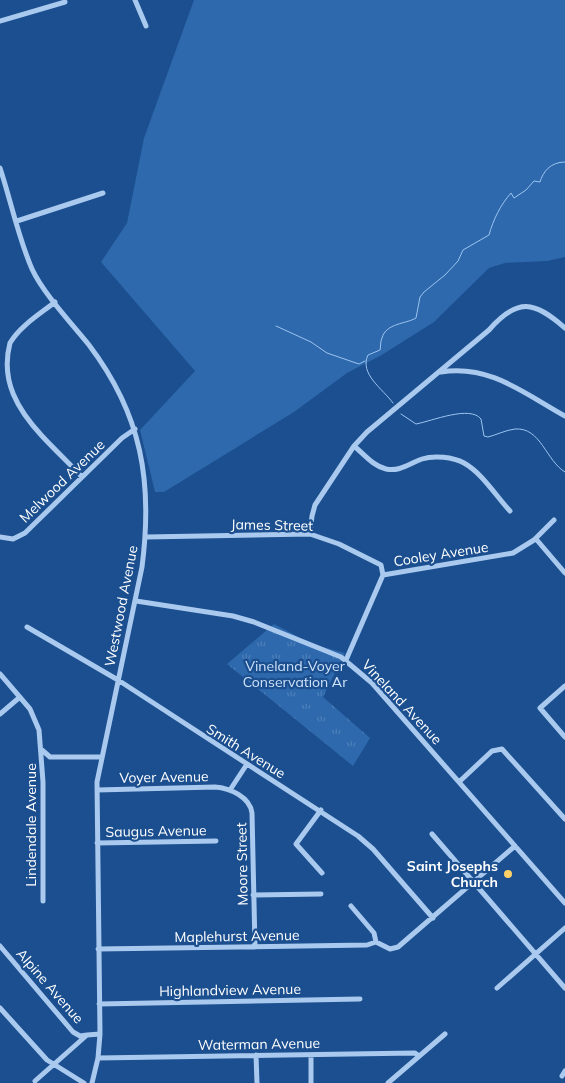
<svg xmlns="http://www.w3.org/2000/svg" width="565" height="1083" font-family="Mulish,sans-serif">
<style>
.green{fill:#2e69ad}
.park{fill:url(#park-tufts)}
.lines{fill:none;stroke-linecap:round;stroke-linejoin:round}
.stream{stroke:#9cc4f0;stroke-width:1}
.minor{stroke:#a9c9ee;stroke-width:5}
.poi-dot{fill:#ffd166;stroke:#1b4f8f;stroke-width:2}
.labels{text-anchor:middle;stroke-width:4.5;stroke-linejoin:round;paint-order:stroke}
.street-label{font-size:14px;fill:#fff;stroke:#1b4f8f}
.park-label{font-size:14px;fill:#cfe3fa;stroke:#1b4f8f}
.poi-label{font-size:14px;font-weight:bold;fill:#fff;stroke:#1b4f8f;text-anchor:end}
</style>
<defs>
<pattern id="park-tufts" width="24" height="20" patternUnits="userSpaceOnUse" patternTransform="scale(1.25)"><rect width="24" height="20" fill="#2e69ad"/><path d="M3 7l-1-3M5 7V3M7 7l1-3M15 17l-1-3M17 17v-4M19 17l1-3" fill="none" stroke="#4d80b9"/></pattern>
</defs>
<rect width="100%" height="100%" fill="#1b4f8f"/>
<!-- green -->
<path class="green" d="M194,0H565V257L547,261L505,263L489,268L434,322L380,356L347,373L294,412L164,492H155L140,430L195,371L101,262L127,223L144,138Z"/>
<!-- park -->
<path class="park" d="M274,624L312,644L345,653L323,697L370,738L353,766L227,664Z"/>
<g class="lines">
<!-- stream -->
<path class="stream" d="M276,326L311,342L327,353L359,364L365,361
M393,403C383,389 359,374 368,355L380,350C381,346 380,342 382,338C386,323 406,324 416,318L420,297L424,292L445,275L458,261L463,250L489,235C493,220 501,204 511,193L514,198L526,190L534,181L540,182C543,172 550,162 565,162
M401,414L416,424C432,421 470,405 481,419L484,436L488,437C496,435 506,430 515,429C541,427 546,461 565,472"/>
<!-- minor -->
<path class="minor" d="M135,0L146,26
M0,21L65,2
M0,168C11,201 18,237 32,269C43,293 72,324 89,345C142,415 153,482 142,567L97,782L100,1034L98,1058L92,1083
M17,221L103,193
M55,302C40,314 20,326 10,343C0,381 18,410 42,436C55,450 69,463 82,477
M441,372C490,364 525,394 565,416
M354,446C364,454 373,466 386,469C400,472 410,463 422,459C434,455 453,457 464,463C482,473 496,496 510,511
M310,534L312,516L315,505L354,446L367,432L489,330C518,297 534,301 565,328
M0,537L13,539L25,533L122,438L135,429
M146,537L310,534L339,544L381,565L383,575
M536,539L565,573
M136,601L233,616L254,622L341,657L372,683L565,903
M27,627L118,680L358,836L373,849L433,918
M346,660L383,575L513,553L534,540L554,520
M0,674L30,709L39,730L43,782V901
M565,686L540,708L565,737
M0,714L20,697
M42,750L50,757H101
M459,782L492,751L502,749L565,819
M97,790L215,787C230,788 250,797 252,813L255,947
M230,790L247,764
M321,810L296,844L322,873
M432,834L565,988
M97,843L216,841
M253,895L321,894
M351,906L374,933L376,942
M376,942L390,949L398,947L515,846
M0,946L73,1032L80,1036L87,1035
M98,949L367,945L376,942
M497,988L565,928
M99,1004L360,999
M0,1008L47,1060L84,1083
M256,1055L257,1083
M311,1055V1083
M98,1058L415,1053L419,1056
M562,1076L565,1071
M35,1081L87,1035L100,1034
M388,1083L445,1034"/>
</g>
<!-- markers -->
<circle class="poi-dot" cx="508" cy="874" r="5"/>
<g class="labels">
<!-- street labels -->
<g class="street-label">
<text transform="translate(62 481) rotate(-44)" y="5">Melwood Avenue</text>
<text transform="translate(272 525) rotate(1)" y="5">James Street</text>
<text transform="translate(441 554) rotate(-9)" y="5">Cooley Avenue</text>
<text transform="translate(121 606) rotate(-79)" y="5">Westwood Avenue</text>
<text transform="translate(402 702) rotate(47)" y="5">Vineland Avenue</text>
<text transform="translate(246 751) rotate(32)" y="5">Smith Avenue</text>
<text transform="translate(164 777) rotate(-1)" y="5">Voyer Avenue</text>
<text transform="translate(31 825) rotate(-90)" y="5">Lindendale Avenue</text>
<text transform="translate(156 831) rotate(-1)" y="5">Saugus Avenue</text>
<text transform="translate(242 864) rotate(-91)" y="5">Moore Street</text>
<text transform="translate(237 936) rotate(-1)" y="5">Maplehurst Avenue</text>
<text transform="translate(50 986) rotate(49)" y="5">Alpine Avenue</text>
<text transform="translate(230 990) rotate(-1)" y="5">Highlandview Avenue</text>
<text transform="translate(259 1044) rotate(-1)" y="5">Waterman Avenue</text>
</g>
<!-- park labels -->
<g class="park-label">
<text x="295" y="671">Vineland-Voyer<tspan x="295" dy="16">Conservation Ar</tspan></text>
</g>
<!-- poi labels -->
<g class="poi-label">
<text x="498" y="871">Saint Josephs<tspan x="498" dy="16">Church</tspan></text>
</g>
</g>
</svg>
